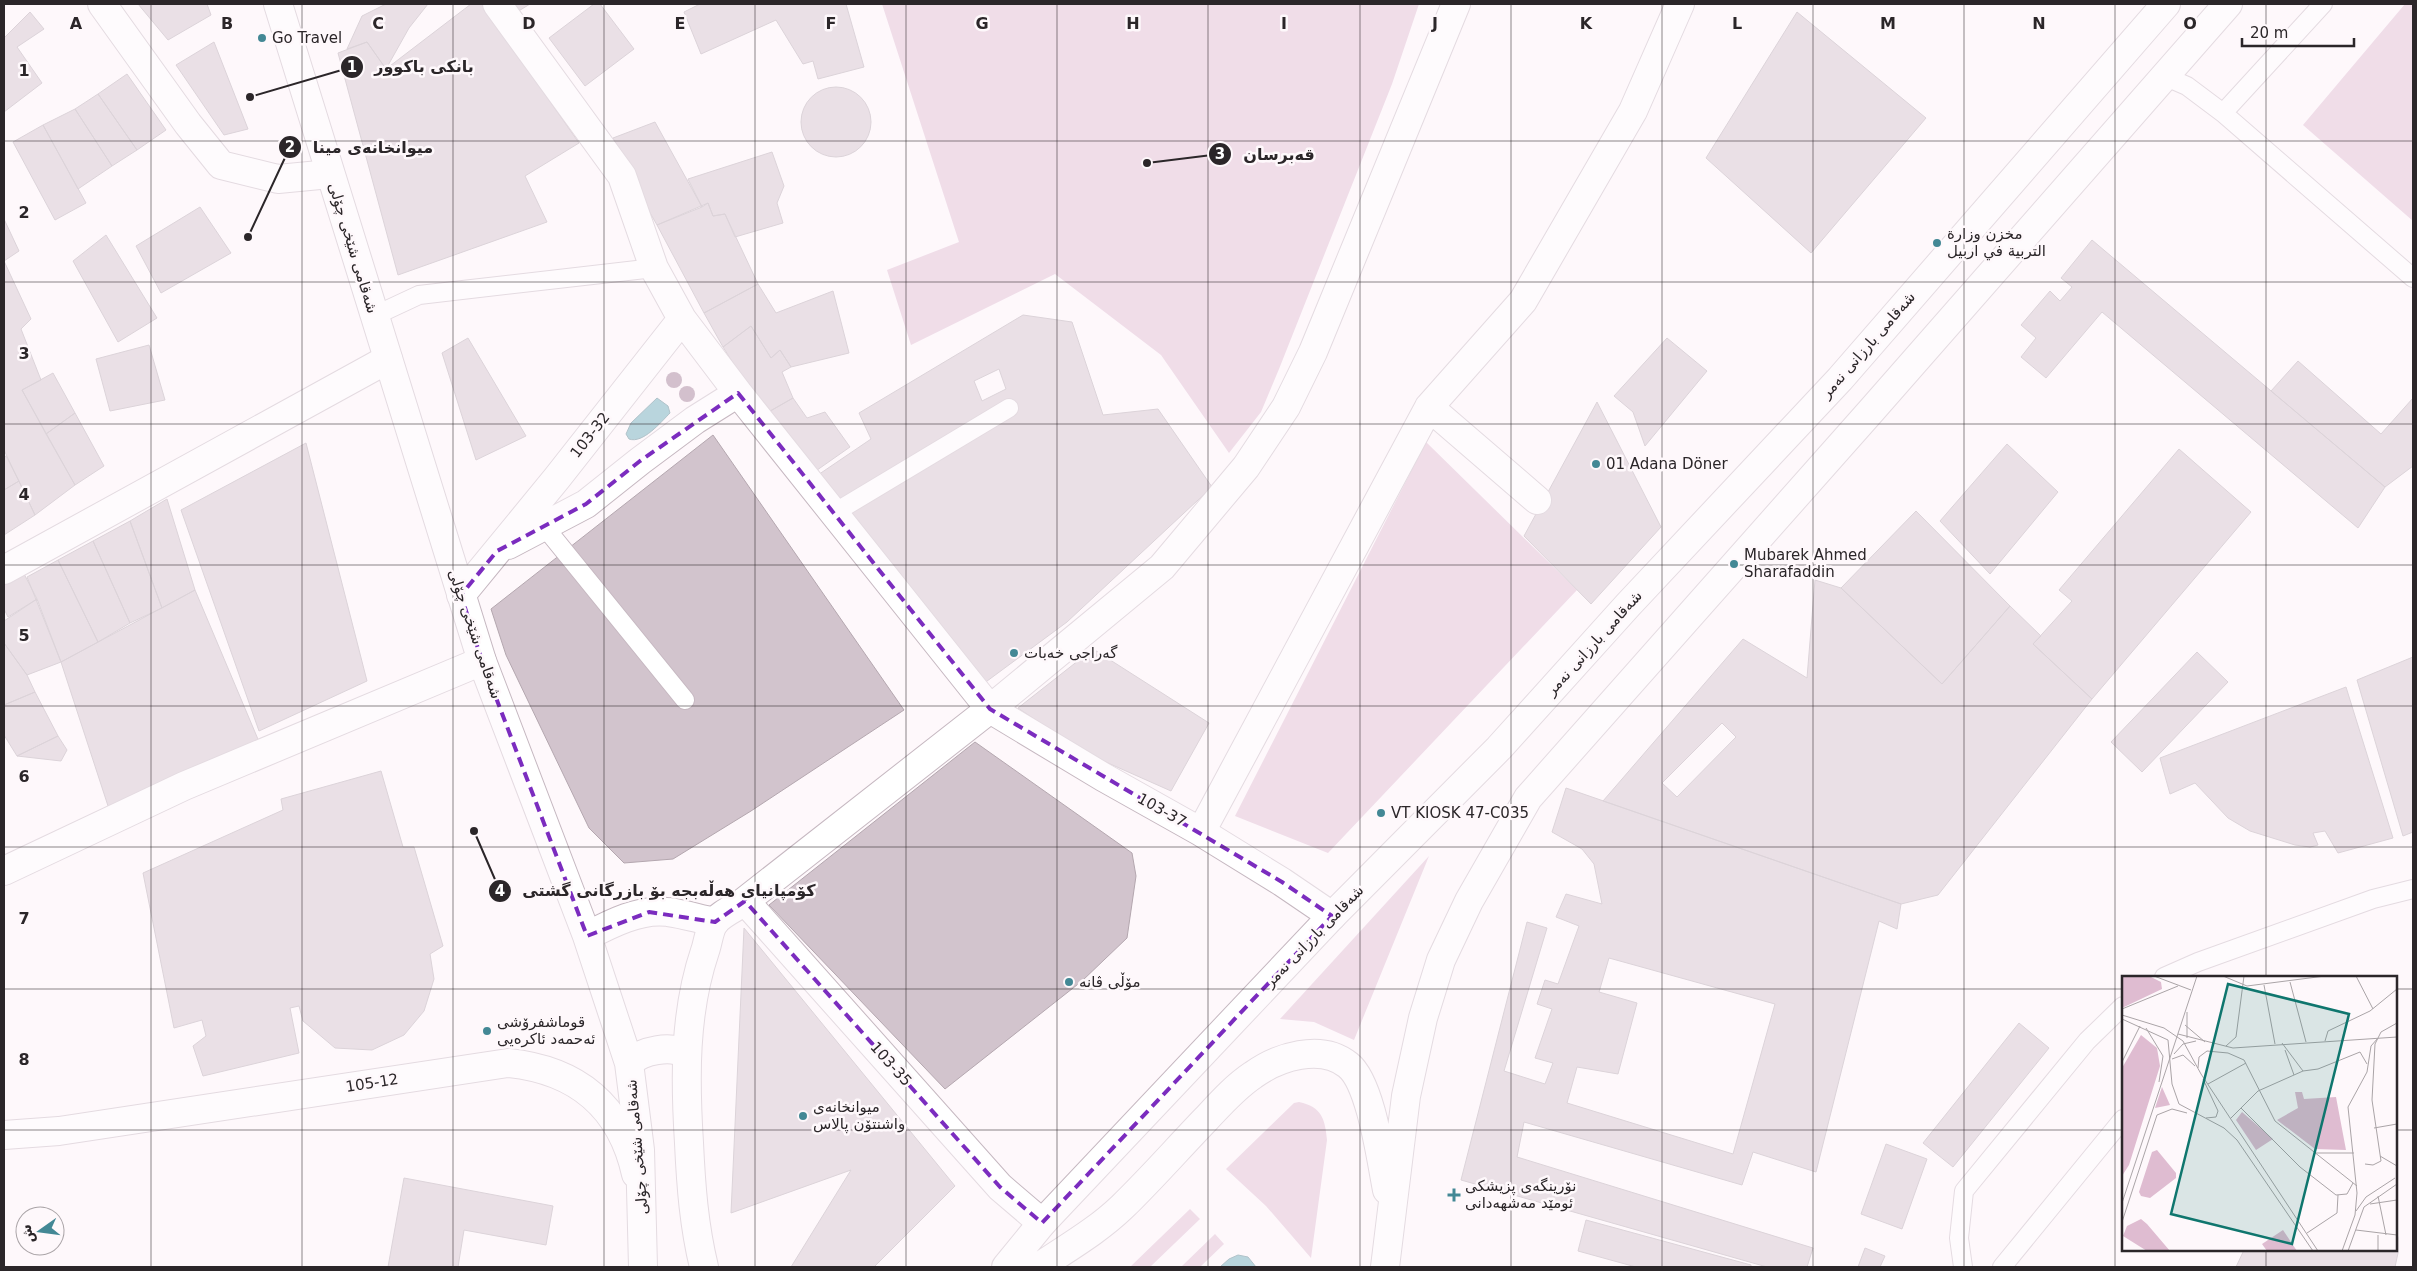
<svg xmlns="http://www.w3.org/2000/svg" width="2417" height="1271" font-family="'DejaVu Sans','Noto Sans Arabic',sans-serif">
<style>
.green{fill:#dfbcd1}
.water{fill:#66aab8;stroke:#54828d}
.building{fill:#d2c4cd;stroke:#b4a7af;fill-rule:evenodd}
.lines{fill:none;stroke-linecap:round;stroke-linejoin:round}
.lane-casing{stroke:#c6b8c1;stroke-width:20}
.street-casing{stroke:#c6b8c1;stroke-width:30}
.primary-casing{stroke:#c6b8c1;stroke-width:30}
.lane{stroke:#fff;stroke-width:18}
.street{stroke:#fff;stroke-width:28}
.primary{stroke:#fff;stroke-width:28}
.tree{fill:#9f7c94}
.marked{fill:none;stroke:#7b2cbf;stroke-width:4;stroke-dasharray:10 6;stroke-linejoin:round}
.grid{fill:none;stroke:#2b2629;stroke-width:1;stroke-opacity:0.55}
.poi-dot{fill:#438895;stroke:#fef8fb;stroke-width:2}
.labels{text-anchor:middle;stroke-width:5;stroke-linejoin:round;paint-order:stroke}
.poi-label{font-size:15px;fill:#2b2629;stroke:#fef8fb;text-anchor:start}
.street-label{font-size:15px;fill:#2b2629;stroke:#fef8fb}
.inset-road{fill:none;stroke:#aaa4a7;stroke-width:1}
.view{fill:#0f766e;fill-opacity:0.15;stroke:#0f766e;stroke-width:2.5}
.inset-edge{fill:none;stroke:#2b2629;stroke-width:2.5}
.grid-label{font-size:16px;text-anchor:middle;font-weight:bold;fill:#2b2629;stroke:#fef8fb;stroke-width:5;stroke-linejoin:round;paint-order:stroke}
.leader{fill:none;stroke:#2b2629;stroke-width:2}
.callout-dot{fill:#2b2629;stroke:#fef8fb;stroke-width:2}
.mark-label{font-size:15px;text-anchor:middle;font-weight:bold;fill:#fff}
.callout-label{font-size:16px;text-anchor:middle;font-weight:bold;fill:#2b2629;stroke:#fef8fb;stroke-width:5;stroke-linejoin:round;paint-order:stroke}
</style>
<rect width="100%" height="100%" fill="#fef8fb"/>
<!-- green -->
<path class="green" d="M882,4H1419L1392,84L1279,369L1261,412L1229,453L1161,355L1055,274L911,345L887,270L959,242Z
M2405,4H2413V221L2303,125Z
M1426,442L1577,590L1328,853L1235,816Z
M1429,856L1354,1040L1314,1022L1280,1019Z
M1299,1102C1322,1107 1325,1119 1327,1140L1311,1258L1266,1206L1226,1169L1294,1103Z
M1190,1209L1200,1219L1150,1267H1130Z
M1215,1234L1224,1244L1200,1267H1181Z"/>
<!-- water -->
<path class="water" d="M657,398L668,406L670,413C661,422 643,444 629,439L626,434L631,423Z
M1238,1255L1248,1257L1256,1267H1220L1229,1259Z"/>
<!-- building -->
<path class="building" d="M138,4H207L211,15L168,40Z
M386,4H428L409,28L386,69L367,42L347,49L362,16Z
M471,4H482L579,143L525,176L547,222L398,275L338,53L367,42L386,69Z
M513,4H530L517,12Z
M594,4H600L634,49L585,86L549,38Z
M700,4H846L864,67L818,79L813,61L803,64L776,20L701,54L684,12Z
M30,12L44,29L17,47L42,83L4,112V38Z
M1797,12L1926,118L1811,253L1706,158Z
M214,42L248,129L224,135L176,65Z
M127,74L166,130L137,150L98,94Z
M801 122a35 35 0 1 1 70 0a35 35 0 1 1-70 0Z
M98,94L137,150L112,166L75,109Z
M75,109L112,166L78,189L43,125Z
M655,122L702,207L657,225L637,190L613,138Z
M43,125L86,203L55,220L13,142Z
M772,152L784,186L777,203L783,223L735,237L725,214L713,216L708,203L702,207L688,179Z
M708,203L713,216L725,214L758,284L704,313L657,225Z
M200,207L231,253L161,293L136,246Z
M4,219L19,251L4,261L31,319L21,329L41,380L22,390L75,485L35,515L4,450Z
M106,235L157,318L118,342L73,261Z
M2092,240L2385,487L2358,528L2102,312L2046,378L2021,357L2036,338L2021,325L2050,291L2060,301L2072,287L2061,278Z
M758,284L776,313L833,291L849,353L791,367L780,350L771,358L751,326L723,347L704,313Z
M1023,315L1072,322L1103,415L1158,409L1212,487L1067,622L979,687L812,479L871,439L859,413ZM999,369L1006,389L982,401L974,381Z
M751,326L771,358L780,350L791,367L782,372L793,398L765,414L723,347Z
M468,338L526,436L476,460L442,353Z
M1667,338L1707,371L1645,446L1633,412L1614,396Z
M149,345L165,400L110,411L96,359Z
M2298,361L2381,434L2413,398V466L2385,487L2271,391Z
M53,373L75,413L46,434L22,390Z
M793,398L807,418L825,412L850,447L810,475L765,414Z
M1597,402L1661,527L1591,604L1524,536Z
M75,413L104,466L75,485L46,434Z
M713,435L904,710L751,811L673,859L624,863L589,828L506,655L491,609Z
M306,443L367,681L259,731L181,510Z
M2007,444L2058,492L1990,574L1940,521Z
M2179,449L2251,512L2092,699L2033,644L2072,601L2059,590Z
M6,456L19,481L4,490V457Z
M19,481L35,515L4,535V490Z
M167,499L195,590L162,608L130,521Z
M1916,511L2010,606L1942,684L1841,588Z
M130,521L162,608L130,623L93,541Z
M93,541L130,623L98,642L58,560Z
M58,560L98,642L61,662L27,577Z
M22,570L37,599L8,617L4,609V581Z
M1815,580L1841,588L1942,684L2010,606L2041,636L2033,644L2092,699L1938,895L1901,904L1603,801L1743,639L1807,678Z
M195,590L260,744L110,812L61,662Z
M37,599L61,662L27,675L4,643V621Z
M4,643L27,675L35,692L4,705Z
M1093,649L1209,723L1171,791L1081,751L1018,708Z
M2197,652L2228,682L2142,772L2111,742Z
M2413,657V832L2403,836L2357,680Z
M2346,687L2393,838L2338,853L2325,831L2313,833L2318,845L2310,847L2295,845L2250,831L2228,818L2195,783L2170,794L2160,758Z
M35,692L58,736L17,756L4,735V705Z
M1722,723L1736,737L1677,797L1662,783Z
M58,736L67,750L61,761L17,756Z
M975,742L1132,853L1136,876L1127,938L1082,981L945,1089L769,905Z
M381,771L403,847H414L443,946L430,954L434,979L424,1011L404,1035L372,1050L335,1048L303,1021L299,1006L290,1008L299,1053L203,1076L193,1046L206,1036L202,1020L174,1028L143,873L283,810L281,799Z
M1566,788L1901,904L1897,929L1879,921L1816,1172L1753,1152L1742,1185L1524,1122L1517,1157L1813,1248L1807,1267H1767L1461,1180L1527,922L1547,928L1504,1071L1545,1084L1553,1063L1535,1058L1552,1009L1537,1004L1545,980L1558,984L1579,926L1556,917L1566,894L1602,904L1594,864L1582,849L1552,832ZM1609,958L1775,1004L1733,1154L1567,1103L1577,1067L1618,1074L1637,1003L1599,992Z
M744,928L955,1186L874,1267H791L851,1170L731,1213Z
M2019,1023L2049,1048L1953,1167L1923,1143Z
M1886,1144L1927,1159L1902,1229L1861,1214Z
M404,1178L553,1206L546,1245L464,1230L458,1267H388Z
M1586,1220L1751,1265V1267H1636L1578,1251Z
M2396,1229L2398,1238V1253L2395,1267H2236L2244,1250H2396Z
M1865,1248L1885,1256L1880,1267H1858Z"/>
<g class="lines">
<!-- lane casing -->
<g class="lane-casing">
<path id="lane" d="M2164,76L2187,86L2223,113L2413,278
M2223,113L2323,4
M374,316L419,295L654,268
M834,513L1009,408
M539,520L685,700
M2164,977L2198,962L2373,899L2413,889
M1963,1267L1959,1238L1964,1191L2087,1041L2123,1006
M2002,1267L2123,1119"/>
</g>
<!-- street casing -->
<g class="street-casing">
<path id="street" d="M102,4L188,124L221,165L278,179L330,174
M497,4L622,176L654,268L682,319L738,393L990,709L1103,777L1201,832L1282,882L1332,916
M1429,407L1537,500
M508,545L586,504L640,461L695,420L738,393
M4,570L388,359
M461,595L557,478L682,319
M1201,832L1429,407L1523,301L1633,111L1680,4
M4,871L184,786L482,661
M745,901L1000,1187L1042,1223
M4,1135L59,1131L508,1063C577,1070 621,1106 636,1174
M704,1267C694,1226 691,1186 689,1143C685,1079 684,1013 705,951C708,943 709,930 714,923C720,914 737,907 745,901L990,709L1162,567L1246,467L1286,407L1313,352L1456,4"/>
</g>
<!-- primary casing -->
<g class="primary-casing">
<path id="primary" d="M278,4L482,661L587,936L629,1063L640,1150L643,1267
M587,936C610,924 641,908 668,912C684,914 699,919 715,922
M629,1063C642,1050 671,1045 686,1054
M1006,1267L1042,1223L1332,916L1499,748L1628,605L1840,379L2166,4
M1039,1267C1067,1248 1097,1231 1122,1207C1151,1179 1178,1148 1206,1119C1220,1104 1235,1087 1253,1075C1278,1057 1321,1043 1348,1065C1371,1083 1381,1160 1387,1190
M1385,1267L1406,1096L1423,1018L1441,960L1469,901L1528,798L1871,411L2228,4"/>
</g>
<!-- lane -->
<use href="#lane" class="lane"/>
<!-- street -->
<use href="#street" class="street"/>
<!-- primary -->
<use href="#primary" class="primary"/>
</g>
<!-- trees -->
<g class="tree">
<circle cx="674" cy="380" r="8"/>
<circle cx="687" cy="394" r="8"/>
</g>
<!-- marked area -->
<path d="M0 0H2417V1271H0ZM738,393L990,709L1282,882L1332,916L1042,1223L1000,1187L745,901L715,922L649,912L587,936L482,661L461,595L497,551L586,504L640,461Z" fill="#fef8fb" fill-opacity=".55" fill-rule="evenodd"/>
<path class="marked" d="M738,393L990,709L1282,882L1332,916L1042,1223L1000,1187L745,901L715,922L649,912L587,936L482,661L461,595L497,551L586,504L640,461Z"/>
<!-- grid -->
<path class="grid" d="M151,4V1267M302,4V1267M453,4V1267M604,4V1267M755,4V1267M906,4V1267M1057,4V1267M1208,4V1267M1360,4V1267M1511,4V1267M1662,4V1267M1813,4V1267M1964,4V1267M2115,4V1267M2266,4V977M4,141H2413M4,282H2413M4,424H2413M4,565H2413M4,706H2413M4,847H2413M4,989H2123M2396,989H2413M4,1130H2123M2396,1130H2413M2266,1250V1267"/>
<!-- markers -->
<g class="poi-dot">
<circle cx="262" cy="38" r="5"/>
<circle cx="1937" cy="243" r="5"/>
<circle cx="1596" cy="464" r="5"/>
<circle cx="1734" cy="564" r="5"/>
<circle cx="1014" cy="653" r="5"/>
<circle cx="1381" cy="813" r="5"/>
<circle cx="1069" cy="982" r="5"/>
<circle cx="487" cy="1031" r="5"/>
<circle cx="803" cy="1116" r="5"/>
<path d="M1451.5 1187.5h5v5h5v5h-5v5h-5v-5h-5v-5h5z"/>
</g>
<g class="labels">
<!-- poi labels -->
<g class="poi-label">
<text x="272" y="43">Go Travel</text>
<text x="1947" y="239">مخزن وزارة<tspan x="1947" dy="17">التربية في اربيل</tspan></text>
<text x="1606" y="469">01 Adana Döner</text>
<text x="1744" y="560">Mubarek Ahmed<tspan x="1744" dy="17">Sharafaddin</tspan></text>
<text x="1024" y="658">گەراجی خەبات</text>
<text x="1391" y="818">VT KIOSK 47-C035</text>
<text x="1079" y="987">مۆڵی ڤانە</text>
<text x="497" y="1027">قوماشفرۆشی<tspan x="497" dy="17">ئەحمەد ئاکرەیی</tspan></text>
<text x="813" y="1112">میوانخانەی<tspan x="813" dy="17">واشنتۆن پالاس</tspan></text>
<text x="1465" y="1191">نۆرینگەی پزیشکی<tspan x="1465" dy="17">ئومێد مەشهەدانی</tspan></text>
</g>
<!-- street labels -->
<g class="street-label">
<text transform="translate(353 248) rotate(73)" y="5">شەقامی شێخی چۆلی</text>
<text transform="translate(1868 345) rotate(-49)" y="5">شەقامی بارزانی نەمر</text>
<text transform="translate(590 435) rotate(-52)" y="5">103-32</text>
<text transform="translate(475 634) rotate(71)" y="5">شەقامی شێخی چۆلی</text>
<text transform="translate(1594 643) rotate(-48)" y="5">شەقامی بارزانی نەمر</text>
<text transform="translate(1162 810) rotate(29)" y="5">103-37</text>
<text transform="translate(1314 936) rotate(-46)" y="5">شەقامی بارزانی نەمر</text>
<text transform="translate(891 1064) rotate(48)" y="5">103-35</text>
<text transform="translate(372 1083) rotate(-9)" y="5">105-12</text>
<text transform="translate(637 1147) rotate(-95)" y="5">شەقامی شێخی چۆلی</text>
</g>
</g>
<!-- overview -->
<g transform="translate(2122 976)">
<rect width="275" height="275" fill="#fef8fb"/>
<path d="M0,0H27L39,6L40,13L0,32ZM19,59L35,72L38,90L7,189L0,200V92ZM40,111L48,129L33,132ZM173,116H180L182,123L214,121L224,174L193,173L155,144L176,132ZM120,136L151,163L134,174L114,144ZM35,174L54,197V202L28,222L19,220L17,216L30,176ZM19,243L25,248L48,275H25L1,260L5,250ZM161,254L175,275H145L140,268Z" fill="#dfbcd1"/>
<path class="inset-road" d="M32,0L69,14M101,0L125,10L203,0M234,0L251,33M168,6L184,66M142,9L153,68M0,33L56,10M0,39L42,52L61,65L79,98L196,275M0,43L46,64L50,108L57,128L102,152L115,164L191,275M63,49L83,66M24,52L41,80L37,106M56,58L111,72L275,61M65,62V36M203,65L206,55L248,35L275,13M160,67L181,95M104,70L114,61L122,0M163,74L172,99M52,78L61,68L74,65M50,83L61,79L73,90M0,86L18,50M76,92L77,81L85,75L106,77L122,84L153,145L235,210M81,103L96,135L94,141L84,142M86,108L124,87M119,132L178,191L214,219L225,218L231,207M108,143L136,115L181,95L196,93L238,76L245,88M252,152L275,148M193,177H232M258,180L275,190M243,188L251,189L259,185L250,124L253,68L259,56L275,47M256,220L264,259M0,227L75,0M248,228L275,224M234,235L244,221L273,202M0,246L35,139L50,133L65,137M234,254L275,259M185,257L215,237L216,219M220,275L233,239L235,217L226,131L245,96L249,70L256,62M226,275L242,231L275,208M256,275V259"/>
<path class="view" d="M106,8L227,38L170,268L49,238Z"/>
<rect width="275" height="275" class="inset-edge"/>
</g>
<g class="grid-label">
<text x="76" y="29">A</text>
<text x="227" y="29">B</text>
<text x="378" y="29">C</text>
<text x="529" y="29">D</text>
<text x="680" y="29">E</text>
<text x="831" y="29">F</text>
<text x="982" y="29">G</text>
<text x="1133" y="29">H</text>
<text x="1284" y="29">I</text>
<text x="1435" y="29">J</text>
<text x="1586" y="29">K</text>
<text x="1737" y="29">L</text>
<text x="1888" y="29">M</text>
<text x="2039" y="29">N</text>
<text x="2190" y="29">O</text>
<text x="24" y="76">1</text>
<text x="24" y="218">2</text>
<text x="24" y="359">3</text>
<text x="24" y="500">4</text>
<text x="24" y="641">5</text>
<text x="24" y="782">6</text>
<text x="24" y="924">7</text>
<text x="24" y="1065">8</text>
</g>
<!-- callouts -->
<path class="leader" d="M250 97L352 67M248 237L290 147M1147 163L1220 154M474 831L500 891"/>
<g class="callout-dot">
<circle cx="250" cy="97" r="5"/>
<circle cx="248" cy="237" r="5"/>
<circle cx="1147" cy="163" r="5"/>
<circle cx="474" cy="831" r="5"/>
<circle cx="352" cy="67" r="12"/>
<circle cx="290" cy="147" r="12"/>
<circle cx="1220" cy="154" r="12"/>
<circle cx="500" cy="891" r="12"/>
</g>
<g class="mark-label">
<text x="352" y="72">1</text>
<text x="290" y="152">2</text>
<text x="1220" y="159">3</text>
<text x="500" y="896">4</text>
</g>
<g class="callout-label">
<text x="424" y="72">بانکی باکوور</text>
<text x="373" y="153">میوانخانەی مینا</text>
<text x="1279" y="160">قەبرسان</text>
<text x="669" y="896">کۆمپانیای هەڵەبجە بۆ بازرگانی گشتی</text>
</g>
<!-- border -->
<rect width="2417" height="1271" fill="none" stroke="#2b2629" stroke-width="10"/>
<!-- north arrow -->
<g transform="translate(40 1231) rotate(256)"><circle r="24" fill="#fef8fb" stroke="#aaa4a7"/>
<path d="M0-4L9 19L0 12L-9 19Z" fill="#438895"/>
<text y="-8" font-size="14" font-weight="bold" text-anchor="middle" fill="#2b2629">ش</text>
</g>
<!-- scale -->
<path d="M2242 38v8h112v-8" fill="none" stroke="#2b2629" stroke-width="2.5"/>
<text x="2250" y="38" font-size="15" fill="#2b2629" stroke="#fef8fb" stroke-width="4" paint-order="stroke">20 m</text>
</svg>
